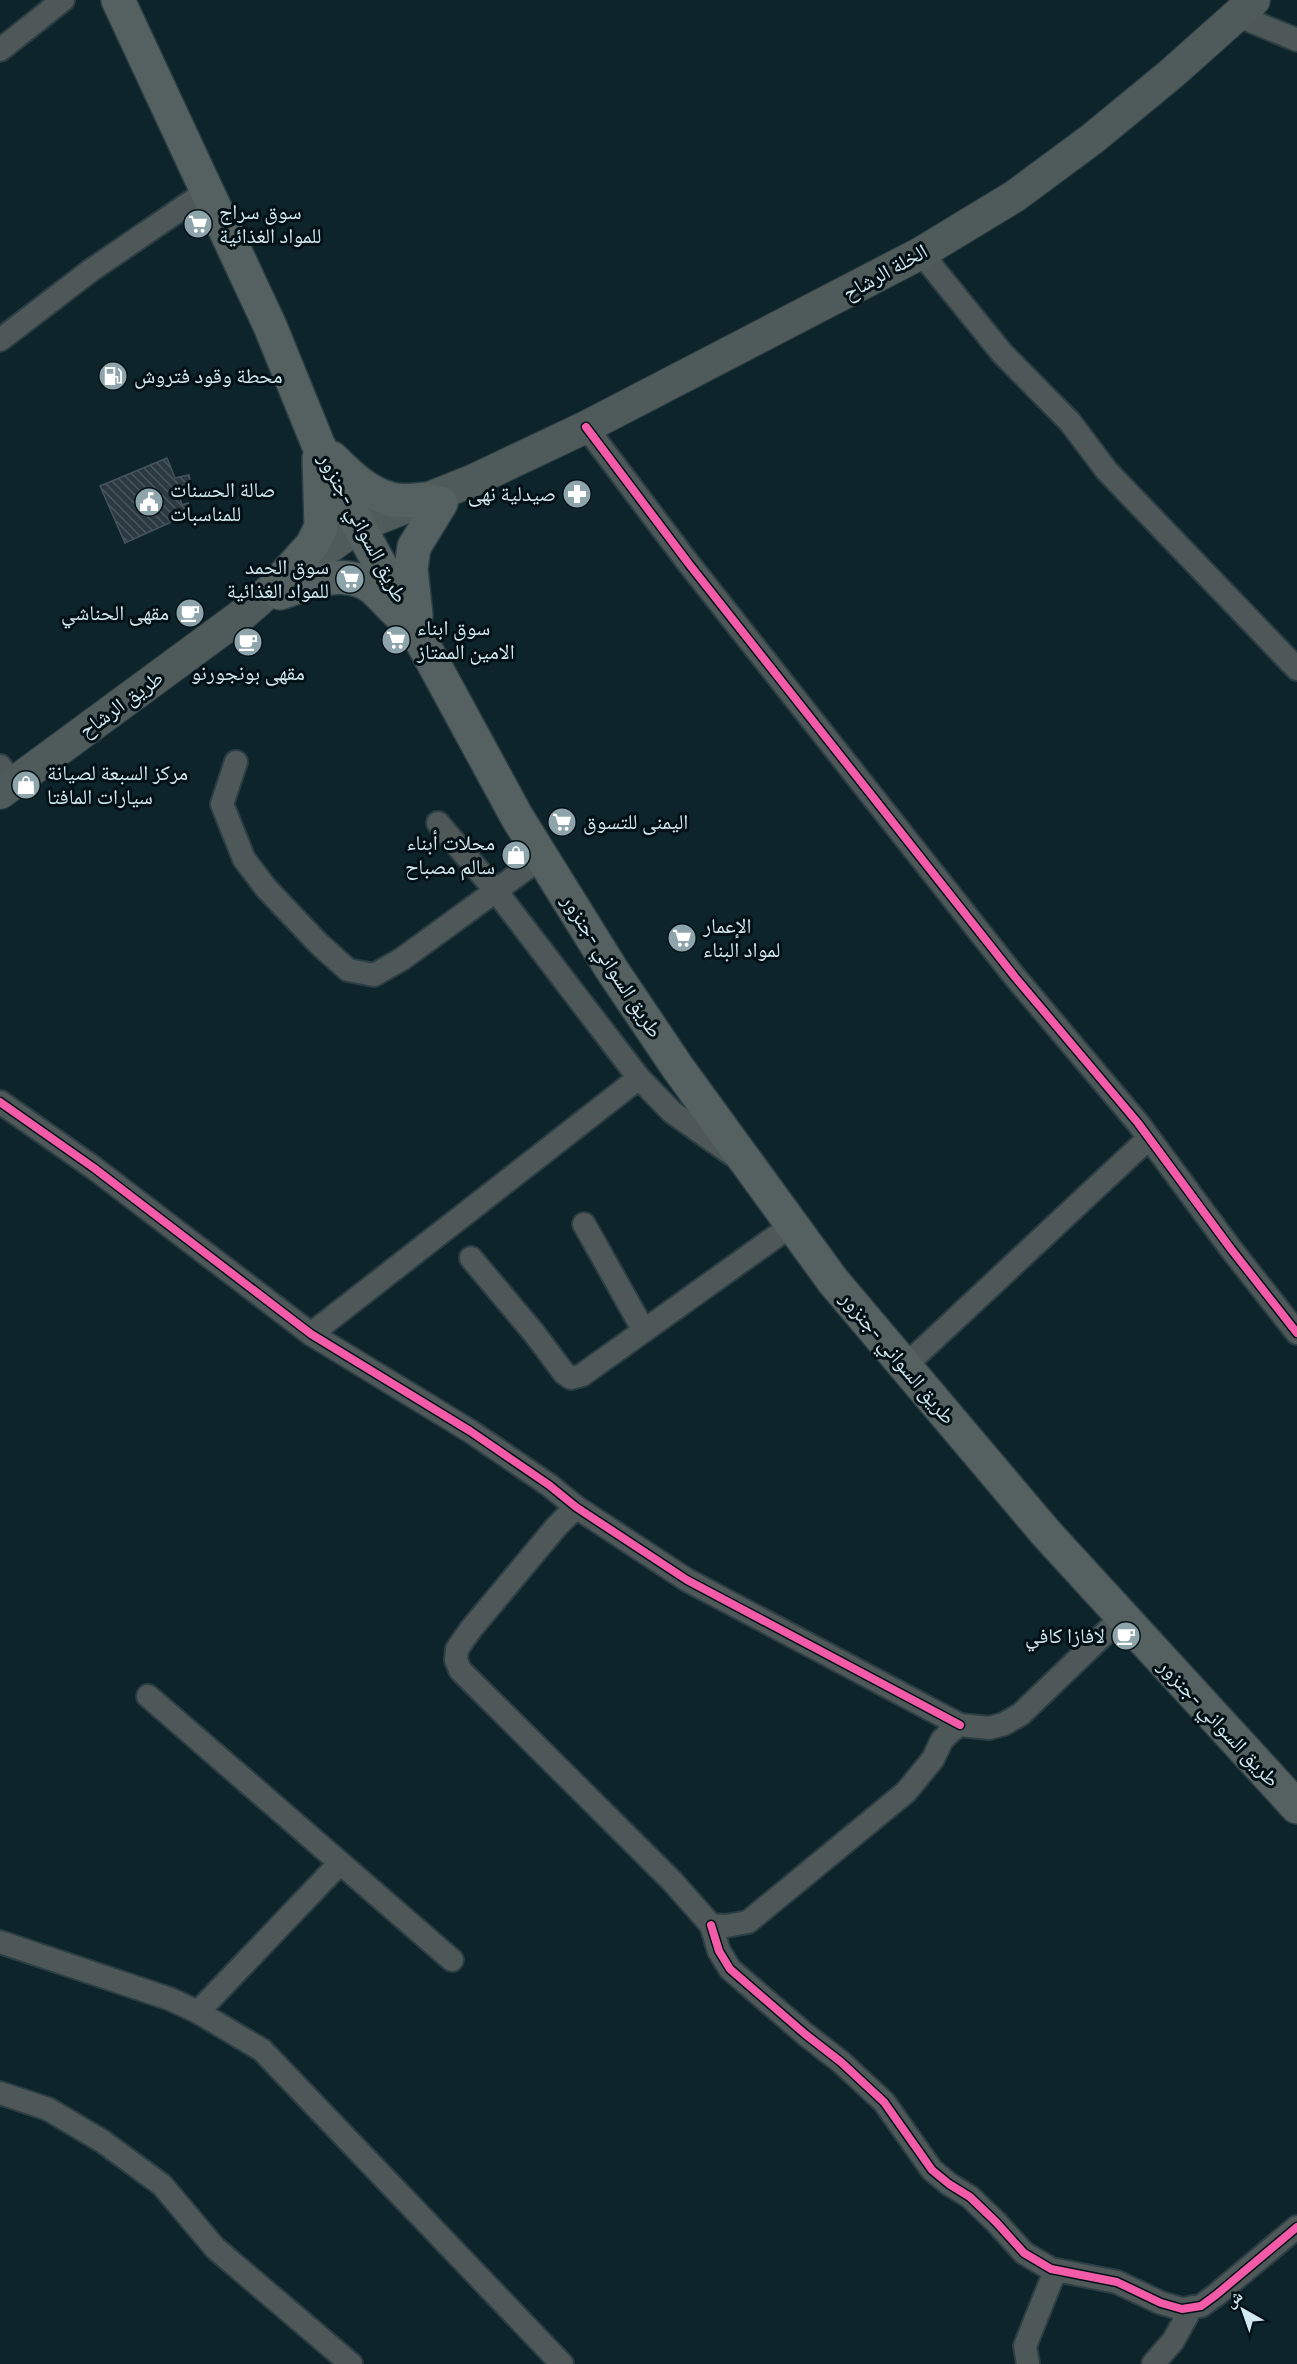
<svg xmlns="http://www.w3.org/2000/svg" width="1297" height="2364" font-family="'Titillium Web','Noto Naskh Arabic',sans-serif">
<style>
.building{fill:url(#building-back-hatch);stroke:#45535c;stroke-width:1.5}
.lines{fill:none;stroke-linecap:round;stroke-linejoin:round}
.street-casing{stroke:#2b3e43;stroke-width:26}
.secondary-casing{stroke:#2b3e43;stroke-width:34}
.primary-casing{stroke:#2b3e43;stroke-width:36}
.street{stroke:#4f5858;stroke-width:22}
.secondary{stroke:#4f5a5a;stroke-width:32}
.primary{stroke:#556160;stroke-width:33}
.cycleway-casing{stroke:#031116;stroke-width:11}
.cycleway{stroke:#f35aa7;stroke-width:8}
.labels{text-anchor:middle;stroke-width:6;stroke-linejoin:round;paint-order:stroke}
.poi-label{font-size:21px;fill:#d3e9f0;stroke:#031116;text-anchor:start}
.street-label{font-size:21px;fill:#d3e9f0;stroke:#031116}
</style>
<defs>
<pattern id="building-back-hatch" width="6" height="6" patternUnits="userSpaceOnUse" patternTransform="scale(1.5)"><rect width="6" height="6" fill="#2b3941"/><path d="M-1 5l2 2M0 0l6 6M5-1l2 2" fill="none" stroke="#49565d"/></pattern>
</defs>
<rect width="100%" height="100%" fill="#0d242a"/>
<!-- building -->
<path class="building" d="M167,458L175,478L189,475L192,490L179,495L182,505L188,503L191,513L125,543L100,486Z"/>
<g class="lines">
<!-- street casing -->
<g class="street-casing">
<path id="street" d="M1236,15L1297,40
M0,50L63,0
M921,253L1002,353L1070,422L1107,471L1297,669
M0,340L90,271L207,191
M586,427L689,564L1015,977L1138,1123L1231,1249L1297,1333
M236,762L222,804L244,859L266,888L318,943L348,970L374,975L402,959L542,857
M0,766L13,783
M438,823L496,891L639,1078
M0,1102L94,1168L311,1334L470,1431L549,1485L576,1507L687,1580L960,1725
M584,1224L644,1331
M471,1258L534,1333L564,1373L571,1378L582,1375L792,1225
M311,1334L639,1078L672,1112L733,1155
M905,1366L1149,1138
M576,1507L557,1526L471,1629L457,1649L456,1660L460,1670L672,1881L711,1925L726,1926L748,1922L906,1792L933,1759L942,1740L951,1731L960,1725L989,1728L1004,1724L1021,1714L1122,1617
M148,1696L452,1960
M711,1925L719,1951L730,1969L805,2034L841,2062L884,2102L932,2170L949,2184L970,2197L996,2222L1024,2253L1051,2269L1117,2282L1161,2303L1182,2309L1201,2306L1216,2295L1297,2227
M0,1942L170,1999L198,2012L262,2050L562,2364
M198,2012L340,1863
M0,2093L48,2109L102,2141L162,2185L215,2248L351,2364
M1028,2364L1025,2346L1055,2271
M1153,2364L1173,2341L1192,2307"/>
</g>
<!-- secondary casing -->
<g class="secondary-casing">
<path id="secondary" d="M0,793L242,615L276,585L359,526L474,480L586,427L921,253L1015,196L1092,139L1171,74L1254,0"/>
</g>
<!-- primary casing -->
<g class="primary-casing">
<path id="primary" d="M118,0L270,326L318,444L359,526L517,817L612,970L678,1068L833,1281L1046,1533L1297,1807
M332,458C349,475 367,493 391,499C402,502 415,500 426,499
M276,585L312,545L321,527L319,458
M280,593C310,583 347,566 374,589C383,597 390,606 398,613
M416,615L411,569L414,547L441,503"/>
</g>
<!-- street -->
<use href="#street" class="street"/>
<!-- secondary -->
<use href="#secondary" class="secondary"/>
<!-- primary -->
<use href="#primary" class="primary"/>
<!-- cycleway casing -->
<g class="cycleway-casing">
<path id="cycleway" d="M586,427L689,564L1015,977L1138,1123L1231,1249L1297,1333
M0,1102L94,1168L311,1334L470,1431L549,1485L576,1507L687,1580L960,1725
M711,1925L719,1951L730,1969L805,2034L841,2062L884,2102L932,2170L949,2184L970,2197L996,2222L1024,2253L1051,2269L1117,2282L1161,2303L1182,2309L1201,2306L1216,2295L1297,2227"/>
</g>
<!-- cycleway -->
<use href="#cycleway" class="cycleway"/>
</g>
<!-- icons -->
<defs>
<g id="supermarket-disc" transform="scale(1.5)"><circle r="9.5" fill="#8ea4ab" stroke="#031116"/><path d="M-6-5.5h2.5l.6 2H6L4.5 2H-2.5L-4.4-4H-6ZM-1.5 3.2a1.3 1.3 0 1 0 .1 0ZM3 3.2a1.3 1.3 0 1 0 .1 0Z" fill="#fff"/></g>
<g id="fuel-disc" transform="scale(1.5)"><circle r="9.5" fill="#8ea4ab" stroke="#031116"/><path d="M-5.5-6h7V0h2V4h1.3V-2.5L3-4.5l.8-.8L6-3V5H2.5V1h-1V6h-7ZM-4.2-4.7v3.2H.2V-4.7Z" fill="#fff"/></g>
<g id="pharmacy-disc" transform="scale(1.5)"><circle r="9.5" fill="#8ea4ab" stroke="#031116"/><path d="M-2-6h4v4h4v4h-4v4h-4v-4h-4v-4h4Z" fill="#fff"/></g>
<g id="civic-disc" transform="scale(1.5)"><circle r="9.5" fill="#8ea4ab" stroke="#031116"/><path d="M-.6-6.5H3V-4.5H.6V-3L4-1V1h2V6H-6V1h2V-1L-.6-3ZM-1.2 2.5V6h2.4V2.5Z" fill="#fff"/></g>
<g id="cafe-disc" transform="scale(1.5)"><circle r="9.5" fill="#8ea4ab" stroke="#031116"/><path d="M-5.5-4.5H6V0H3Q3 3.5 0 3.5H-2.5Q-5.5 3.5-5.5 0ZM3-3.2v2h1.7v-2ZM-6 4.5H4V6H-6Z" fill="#fff"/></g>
<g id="shop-disc" transform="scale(1.5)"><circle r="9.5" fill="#8ea4ab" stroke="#031116"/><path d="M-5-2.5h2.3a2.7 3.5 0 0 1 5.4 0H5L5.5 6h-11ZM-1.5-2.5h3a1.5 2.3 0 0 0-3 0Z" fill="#fff"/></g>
</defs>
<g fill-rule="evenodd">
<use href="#supermarket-disc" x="198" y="224"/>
<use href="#fuel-disc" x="113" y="376"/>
<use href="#pharmacy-disc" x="577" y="494"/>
<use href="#civic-disc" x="149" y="502"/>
<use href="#supermarket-disc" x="350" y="579"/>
<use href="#cafe-disc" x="190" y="613"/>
<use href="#supermarket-disc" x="396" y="640"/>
<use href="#cafe-disc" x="248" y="642"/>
<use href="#shop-disc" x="26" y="785"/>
<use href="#supermarket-disc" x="562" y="822"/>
<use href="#shop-disc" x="516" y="855"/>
<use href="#supermarket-disc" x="682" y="938"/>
<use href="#cafe-disc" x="1126" y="1636"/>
</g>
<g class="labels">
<!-- poi labels -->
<g class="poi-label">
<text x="219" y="219">سوق سراج<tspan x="219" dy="24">للمواد الغذائية</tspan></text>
<text x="134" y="383">محطة وقود فتروش</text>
<text x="170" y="497">صالة الحسنات<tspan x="170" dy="24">للمناسبات</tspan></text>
<text x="556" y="501" text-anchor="end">صيدلية نهى</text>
<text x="329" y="574" text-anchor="end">سوق الحمد<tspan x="329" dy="24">للمواد الغذائية</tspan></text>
<text x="169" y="620" text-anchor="end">مقهى الحناشي</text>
<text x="417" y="635">سوق ابناء<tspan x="417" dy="24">الامين الممتاز</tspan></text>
<text x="248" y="680" text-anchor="middle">مقهى بونجورنو</text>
<text x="47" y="780">مركز السبعة لصيانة<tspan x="47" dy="24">سيارات المافتا</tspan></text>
<text x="583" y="829">اليمنى للتسوق</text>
<text x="495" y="850" text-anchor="end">محلات أبناء<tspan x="495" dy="24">سالم مصباح</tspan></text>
<text x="703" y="933">الإعمار<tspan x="703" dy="24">لمواد البناء</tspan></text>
<text x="1105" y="1643" text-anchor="end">لافازا كافي</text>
</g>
<!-- street labels -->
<g class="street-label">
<text transform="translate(885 272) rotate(-29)" y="7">الخلة الرشاح</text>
<text transform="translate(363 528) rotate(62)" y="7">طريق السواني -جنزور</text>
<text transform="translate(121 704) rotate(-36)" y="7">طريق الرشاح</text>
<text transform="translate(612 966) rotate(57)" y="7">طريق السواني -جنزور</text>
<text transform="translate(898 1358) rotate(50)" y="7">طريق السواني -جنزور</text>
<text transform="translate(1219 1723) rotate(47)" y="7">طريق السواني -جنزور</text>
</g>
</g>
<!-- north arrow -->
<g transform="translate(1243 2310) rotate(320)" stroke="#031116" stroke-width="4.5" paint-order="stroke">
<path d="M0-4.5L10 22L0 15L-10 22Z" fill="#d3e9f0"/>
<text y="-9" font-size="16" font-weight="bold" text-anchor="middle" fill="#d3e9f0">ش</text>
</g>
</svg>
